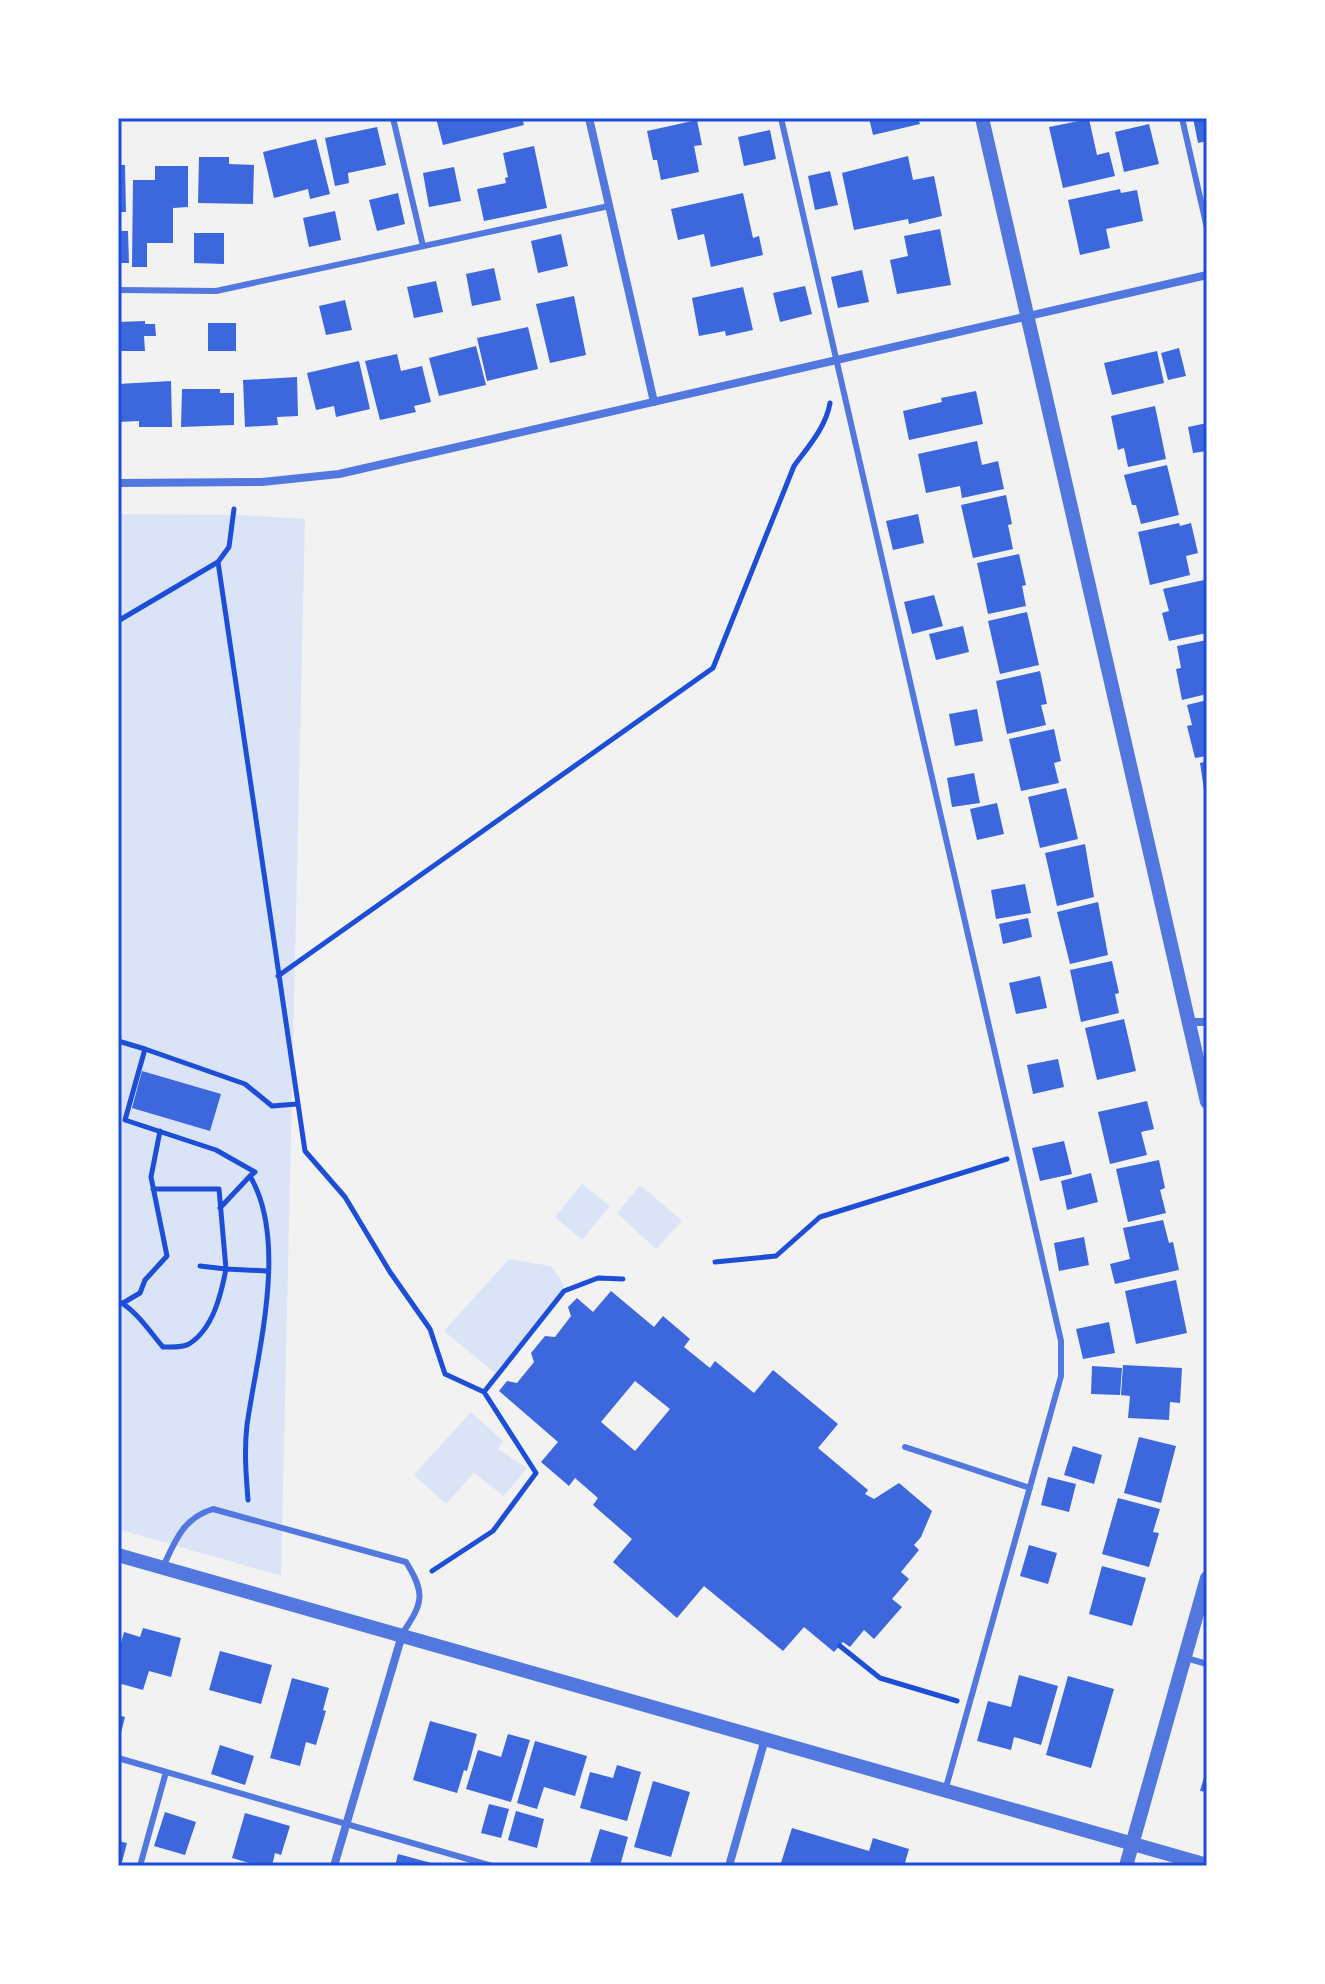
<svg xmlns="http://www.w3.org/2000/svg" width="1325" height="1984" font-family="Inter,sans-serif">
<style>
.green{fill:#dbe4f7}
.building{fill:#3d67dc;fill-rule:evenodd}
.lines{fill:none;stroke-linecap:round;stroke-linejoin:round}
.path{stroke:#1d4ed8;stroke-width:5}
.service{stroke:#5277de;stroke-width:6}
.minor{stroke:#5277de;stroke-width:8}
.tertiary{stroke:#5277de;stroke-width:14}
.neatline{fill:none;stroke:#1d4ed8;stroke-width:3}
</style>
<rect width="100%" height="100%" fill="#f2f2f2"/>
<!-- green -->
<path class="green" d="M118,514L241,515L305,519L281,1576L118,1529Z
M582,1184L610,1206L582,1240L555,1217Z
M640,1185L682,1221L656,1249L617,1213Z
M509,1259L551,1266L564,1285L560,1299L495,1373L444,1331Z
M471,1412L503,1441L498,1449L527,1468L504,1496L474,1473L446,1504L414,1475Z"/>
<!-- building -->
<path class="building" d="M436,118H522L524,125L443,145Z
M869,118H918L920,124L873,135Z
M1193,118H1207V141L1198,143Z
M1089,119L1097,155L1109,152L1115,176L1063,188L1049,127Z
M697,120L702,145L694,146L699,172L661,180L657,160H653L647,131Z
M1149,124L1159,164L1124,172L1115,132Z
M377,127L386,165L348,173L349,183L335,186L325,138Z
M770,130L776,159L744,166L738,137Z
M316,139L330,194L310,199L308,189L274,198L263,152Z
M534,146L547,208L484,221L477,189L506,183L505,178L508,177L503,153Z
M908,156L913,180L934,176L942,216L909,224L908,219L854,230L842,173Z
M199,157H229V164L254,165L253,204L198,203Z
M118,165H125L126,212H118Z
M155,166H188V207L173,208V243H147V267H132L133,180H155Z
M454,167L461,201L429,207L423,173Z
M830,171L838,205L815,210L808,176Z
M1120,189L1121,193L1137,190L1143,221L1106,229L1110,248L1080,255L1068,200Z
M398,193L405,224L377,231L369,200Z
M743,193L753,238L759,236L763,255L711,267L704,234L678,240L671,209Z
M335,211L341,240L309,247L303,218Z
M940,229L951,285L897,294L890,260L908,256L904,236Z
M118,231H128L129,263H118Z
M194,233H224V264L194,263Z
M561,234L568,266L538,273L531,241Z
M494,268L501,300L472,306L466,274Z
M862,270L869,302L838,308L831,277Z
M436,281L443,312L414,318L407,287Z
M805,286L812,314L780,322L773,293Z
M743,287L753,330L726,336L725,331L699,336L692,298Z
M574,296L586,355L550,363L536,304Z
M345,300L352,330L326,335L319,306Z
M145,321V324H155L156,336H144L145,351H118V322Z
M208,323H236V351H208Z
M528,327L538,369L487,381L477,338Z
M476,346L486,385L439,396L429,358Z
M1179,348L1186,376L1168,380L1161,353Z
M1157,351L1164,383L1112,395L1104,363Z
M397,354L401,371L422,366L431,402L414,406L416,412L380,420L365,361Z
M359,361L370,409L336,417L334,406L316,410L307,373Z
M297,377L298,416L277,417L278,425L245,427L243,380Z
M171,381L172,427H139V421L118,422V384Z
M182,389H220V393H234V425L181,427Z
M976,391L983,424L909,440L903,411L942,402L941,398Z
M1155,406L1166,459L1128,467L1124,448L1118,450L1111,416Z
M1207,423V451L1193,453L1188,427Z
M977,441L982,465L998,461L1004,489L962,498L960,486L926,493L918,454Z
M1167,465L1179,515L1141,524L1136,505H1132L1124,475Z
M1006,495L1012,524L1008,525L1013,549L973,558L961,505Z
M918,514L924,543L893,550L886,521Z
M1179,523L1180,526L1191,523L1198,553L1186,556L1190,575L1150,585L1138,532Z
M1019,554L1026,585L1022,586L1026,606L988,614L977,563Z
M1204,580L1207,594V633L1169,641L1162,613L1169,611L1163,589Z
M934,595L943,626L912,634L904,602Z
M1027,612L1039,665L1000,674L988,621Z
M963,626L969,652L936,660L929,634Z
M1207,640V694L1182,700L1176,669L1181,668L1177,646Z
M1040,671L1047,704L1041,705L1046,725L1007,734L996,681Z
M1207,700V756L1195,758L1187,726L1192,725L1187,705Z
M977,709L983,741L955,746L949,714Z
M1054,729L1061,761L1054,763L1059,783L1021,791L1009,739Z
M1207,761V803H1206L1200,763Z
M974,773L980,803L952,807L947,778Z
M1066,788L1078,839L1040,848L1028,797Z
M997,803L1004,834L977,840L970,809Z
M1085,844L1094,897L1057,906L1045,853Z
M1025,884L1031,913L996,919L991,890Z
M1098,902L1108,955L1070,964L1057,912Z
M1028,918L1032,937L1003,944L999,924Z
M1112,961L1119,993L1115,994L1119,1013L1081,1022L1070,970Z
M1040,976L1047,1008L1016,1014L1009,983Z
M1124,1019L1136,1071L1097,1080L1085,1028Z
M1058,1059L1064,1087L1033,1094L1027,1065Z
M142,1071L221,1094L210,1131L132,1108Z
M1147,1101L1154,1129L1141,1132L1147,1155L1110,1164L1098,1112Z
M1064,1141L1072,1174L1040,1181L1032,1148Z
M1159,1160L1165,1188L1160,1190L1166,1213L1128,1222L1116,1169Z
M1091,1173L1098,1202L1067,1210L1061,1181Z
M1163,1220L1169,1243L1173,1242L1179,1270L1115,1284L1110,1264L1130,1259L1123,1228Z
M1084,1237L1089,1265L1059,1271L1054,1243Z
M1176,1280L1187,1333L1136,1344L1125,1291Z
M611,1291L654,1327L663,1316L690,1339L684,1347L710,1368L715,1361L754,1393L773,1370L838,1424L818,1448L868,1490L865,1494L874,1499L899,1483L932,1511L921,1537L914,1545L919,1550L901,1572L909,1579L892,1599L902,1607L874,1639L864,1630L850,1647L843,1642L834,1652L804,1627L783,1651L704,1586L677,1618L613,1562L632,1539L593,1505L598,1498L575,1478L569,1486L541,1462L558,1442L499,1391L507,1381L517,1383L534,1362L531,1353L545,1336L555,1337L571,1316L568,1307L577,1298L593,1312ZM635,1381L670,1409L635,1451L601,1422Z
M1109,1322L1115,1353L1083,1359L1076,1329Z
M1123,1365L1182,1368L1180,1403L1170,1402L1169,1420L1128,1418L1130,1396L1121,1395Z
M1092,1366L1122,1368L1120,1395L1091,1394Z
M1139,1437L1176,1446L1161,1503L1124,1493Z
M1073,1446L1102,1455L1094,1484L1064,1475Z
M1048,1477L1076,1484L1069,1512L1041,1505Z
M1118,1498L1160,1509L1153,1532L1159,1533L1149,1567L1102,1554Z
M1029,1545L1057,1553L1048,1584L1020,1576Z
M1102,1566L1146,1578L1132,1626L1089,1614Z
M143,1628L181,1638L171,1677L149,1671L143,1690L118,1683V1654L124,1632L140,1637Z
M220,1651L272,1665L261,1704L209,1690Z
M1019,1675L1058,1686L1041,1745L1014,1737L1011,1750L977,1741L988,1701L1011,1707Z
M1068,1676L1114,1689L1091,1768L1046,1755Z
M292,1678L329,1688L323,1710L326,1711L316,1745L306,1742L300,1766L270,1758Z
M118,1715L125,1717L119,1741H118Z
M430,1721L477,1734L467,1771L464,1770L457,1793L413,1780Z
M508,1734L530,1740L511,1802L466,1789L478,1750L501,1757Z
M535,1741L587,1756L575,1796L544,1787L537,1809L517,1803Z
M220,1745L254,1756L245,1785L211,1774Z
M617,1765L641,1772L627,1821L580,1808L590,1772L613,1778Z
M1207,1767V1792L1200,1791Z
M653,1781L690,1792L671,1857L634,1847Z
M489,1804L509,1809L501,1838L481,1833Z
M516,1811L544,1819L537,1848L508,1840Z
M165,1812L196,1822L185,1855L154,1846Z
M245,1813L290,1826L281,1855L275,1853L272,1866H259L232,1858Z
M792,1828L869,1851L873,1838L909,1849L904,1866H780Z
M600,1829L628,1837L620,1866H603L590,1862Z
M118,1841L127,1843L121,1866L118,1865Z
M398,1854L439,1865V1866H395Z"/>
<g class="lines">
<!-- path -->
<path class="path" d="M218,562L305,1151L345,1197L390,1272L430,1329L445,1374L484,1392
M118,621L218,562L229,547L234,509
M278,976L713,668L794,466C808,447 826,427 830,403
M118,1041L145,1049L125,1120L216,1150L255,1172L250,1176C289,1242 257,1354 247,1425C244,1450 246,1475 248,1500
M145,1049L245,1084L272,1106L297,1104
M153,1189H219L226,1269L200,1266
M220,1208L250,1176
M715,1262L776,1256L820,1217L1007,1159
M118,1301C136,1310 150,1332 163,1347C171,1347 182,1348 189,1344C213,1329 221,1295 226,1269L267,1271
M123,1303L140,1293L145,1280L167,1256L151,1177L160,1131
M432,1571L493,1531L536,1473L484,1392L564,1291L598,1278L623,1279
M840,1646L880,1678L957,1701"/>
<!-- service -->
<path class="service" d="M393,118L423,246
M781,118L1061,1341V1376L945,1791
M1182,118L1207,228
M118,290L216,291L609,206
M905,1447L1030,1488
M163,1567C175,1541 183,1518 213,1509L406,1562C426,1594 423,1603 402,1634
M1186,1658L1207,1664
M118,1758L492,1866
M140,1866L166,1772"/>
<!-- minor -->
<path class="minor" d="M589,118L654,402
M118,483L262,482L339,474L1207,275
M1189,1022H1207
M334,1866L402,1635
M729,1866L765,1739"/>
<!-- tertiary -->
<path class="tertiary" d="M982,118L1207,1102
M118,1555L1207,1865
M1126,1866L1207,1578"/>
</g>
<!-- border -->
<rect width="1325" height="1984" fill="none" stroke="#ffffff" stroke-width="240"/>
<rect x="120" y="120" width="1085" height="1744" class="neatline"/>
</svg>
